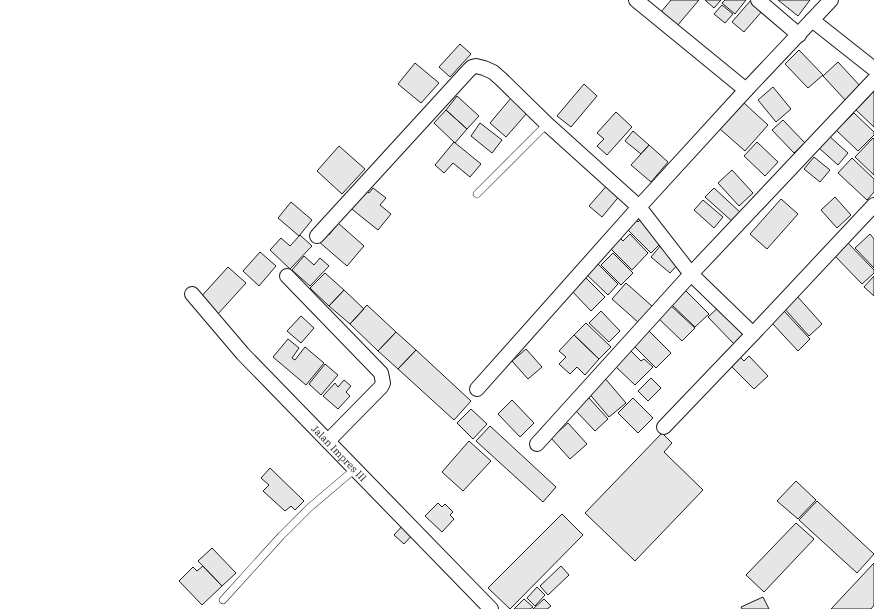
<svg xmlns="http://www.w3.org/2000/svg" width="874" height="609" font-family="'IBM Plex Serif',serif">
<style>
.building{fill:#e6e6e6;stroke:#1a1a1a}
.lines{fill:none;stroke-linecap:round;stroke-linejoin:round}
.lane-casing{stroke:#1a1a1a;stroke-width:8}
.street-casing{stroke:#1a1a1a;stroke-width:16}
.lane{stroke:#fff;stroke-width:7}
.street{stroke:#fff;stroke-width:14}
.labels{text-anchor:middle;stroke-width:3;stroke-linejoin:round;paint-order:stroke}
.street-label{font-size:10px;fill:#1a1a1a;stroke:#fff}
</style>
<rect width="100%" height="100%" fill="#fff"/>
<!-- building -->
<path class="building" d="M671,0H699L677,26L661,12Z
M705,0H721L714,8Z
M725,0H746L735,14L722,3Z
M751,0L763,10L744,32L732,22Z
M778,0H810L798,16Z
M722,5L733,14L725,23L714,14Z
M460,44L471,54L450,77L439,67Z
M799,50L823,75L808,88L785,64Z
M838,62L861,87L846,101L823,76Z
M415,63L439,83L421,103L398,84Z
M584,84L597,96L571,127L557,116Z
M773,87L791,109L776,122L758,100Z
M874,91V127L856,110Z
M457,96L479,116L467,129L446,110Z
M511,98L527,113L506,137L490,123Z
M744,103L768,125L745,151L720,129Z
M446,110L467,129L455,143L434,123Z
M616,112L632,127L607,155L597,146L604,139L597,133Z
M854,113L874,132V135L858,151L836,130Z
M783,120L805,143L794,153L772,130Z
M480,123L502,140L492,153L471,136Z
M633,131L649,145L641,154L625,141Z
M829,136L848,153L838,165L819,148Z
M873,138L874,139V175L855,157Z
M454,142L481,164L470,177L453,163L444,173L435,165Z
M757,142L778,162L765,176L744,156Z
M649,145L668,162L651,182L631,165Z
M339,146L365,169L342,194L317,171Z
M814,157L830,170L820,182L804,169Z
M852,158L874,179V192L867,200L838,173Z
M732,170L753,193L739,206L718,183Z
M609,183L621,194L602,217L589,206Z
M363,188L369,193L373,188L386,198L380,205L391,214L378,230L348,206Z
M714,188L742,214L734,223L705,197Z
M835,197L851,215L837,228L821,210Z
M781,199L798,214L767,249L750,234Z
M703,200L723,217L714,228L694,210Z
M291,202L312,220L299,236L278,218Z
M635,218L638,222L642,218L664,240L651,253L626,228Z
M338,223L364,246L347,266L318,241L326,232L329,235Z
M630,234L648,253L632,270L610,248L620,238L623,241Z
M870,234L874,239V268L855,248Z
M300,235L312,246L290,269L270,250L281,238L290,246Z
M847,242L874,270V273L862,284L834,255Z
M661,245L680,262L670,273L651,257Z
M260,252L276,266L259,286L243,271Z
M613,253L633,273L621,285L601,265Z
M304,256L314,265L320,258L329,266L310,286L292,270Z
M596,262L618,284L608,295L585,273Z
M228,267L246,283L217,315L199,299Z
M325,273L344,290L329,306L310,288Z
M582,274L605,297L591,311L569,288Z
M874,276V296L864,287Z
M626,283L653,307L639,323L612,299Z
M684,289L709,314L695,327L670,303Z
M344,290L364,309L350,324L329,306Z
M796,295L822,324L809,336L783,307Z
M669,304L695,328L682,341L657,317Z
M367,305L396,332L378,351L350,324Z
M721,305L746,332L734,344L708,317Z
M601,311L620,331L609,342L589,323Z
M784,311L810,339L798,351L772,323Z
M301,316L314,328L301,343L287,331Z
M586,323L611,347L599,359L574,335Z
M647,329L671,353L656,368L632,344Z
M396,332L416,350L398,369L378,351Z
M574,335L599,359L585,375L577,367L570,374L559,364L566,357L559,351Z
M288,339L299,348L292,358L295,360L305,347L324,363L306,385L273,357Z
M526,349L542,367L528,379L512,361Z
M416,350L471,401L454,420L398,369Z
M630,350L641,361L644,359L653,367L635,385L615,366Z
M749,356L768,376L754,389L731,366L740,357L744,361Z
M325,364L338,375L321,395L309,384Z
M603,376L626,403L609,417L587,391Z
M651,378L661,388L648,401L638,391Z
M344,380L351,386L346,392L350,396L338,409L323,396L335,383L338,387Z
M589,398L608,419L595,431L576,411Z
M633,398L653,418L638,433L618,413Z
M512,400L534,423L520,437L498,414Z
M471,409L487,424L473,439L457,423Z
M568,423L587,444L570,459L551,438Z
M490,426L556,487L543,502L476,441Z
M662,433L672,443L664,452L703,490L635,561L585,513Z
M469,441L491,461L463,491L442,472Z
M270,468L304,501L295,510L291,506L285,511L263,491L269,485L261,478Z
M796,481L816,500L798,519L777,501Z
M817,501L874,554L857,573L799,520Z
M438,503L442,507L445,504L453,512L450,515L454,519L442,532L425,516Z
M562,514L583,535L510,609L488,588Z
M796,523L814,539L764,592L746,575Z
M404,524L414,533L404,544L394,535Z
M212,548L236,573L222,586L198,561Z
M874,563V605L871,609H831Z
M203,566L222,586L202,605L179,581L193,567L197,571Z
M561,566L569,575L548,595L540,586Z
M537,587L545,595L535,606L527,598Z
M763,597L769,609H742L741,607Z
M524,599L533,607L530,609H514Z
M544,599L551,606L547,609H533Z"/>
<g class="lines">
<!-- lane casing -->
<g class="lane-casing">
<path id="lane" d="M477,194L547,124
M223,600L281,536L309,508L355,469"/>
</g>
<!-- street casing -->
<g class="street-casing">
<g id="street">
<path d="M636,0L746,90"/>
<path d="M758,0L799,35"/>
<path d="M812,20L874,69"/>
<path d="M317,236L468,71L472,67L476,66L484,68L493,72L501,79L547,124L639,207L691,274L753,334"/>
<path d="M287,276L381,373L383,383L381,387L328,441"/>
<path id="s1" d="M192,294L243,354L491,609"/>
<path d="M477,389L639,207L746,90L831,0"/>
<path d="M664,427L753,334L874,205"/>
<path d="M537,444L691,274L874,80"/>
</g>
</g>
<!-- lane -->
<use href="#lane" class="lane"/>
<!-- street -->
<use href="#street" class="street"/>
</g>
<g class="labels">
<!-- street labels -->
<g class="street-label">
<text dy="4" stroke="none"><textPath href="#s1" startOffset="217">Jalan Impres III</textPath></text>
</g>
</g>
</svg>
